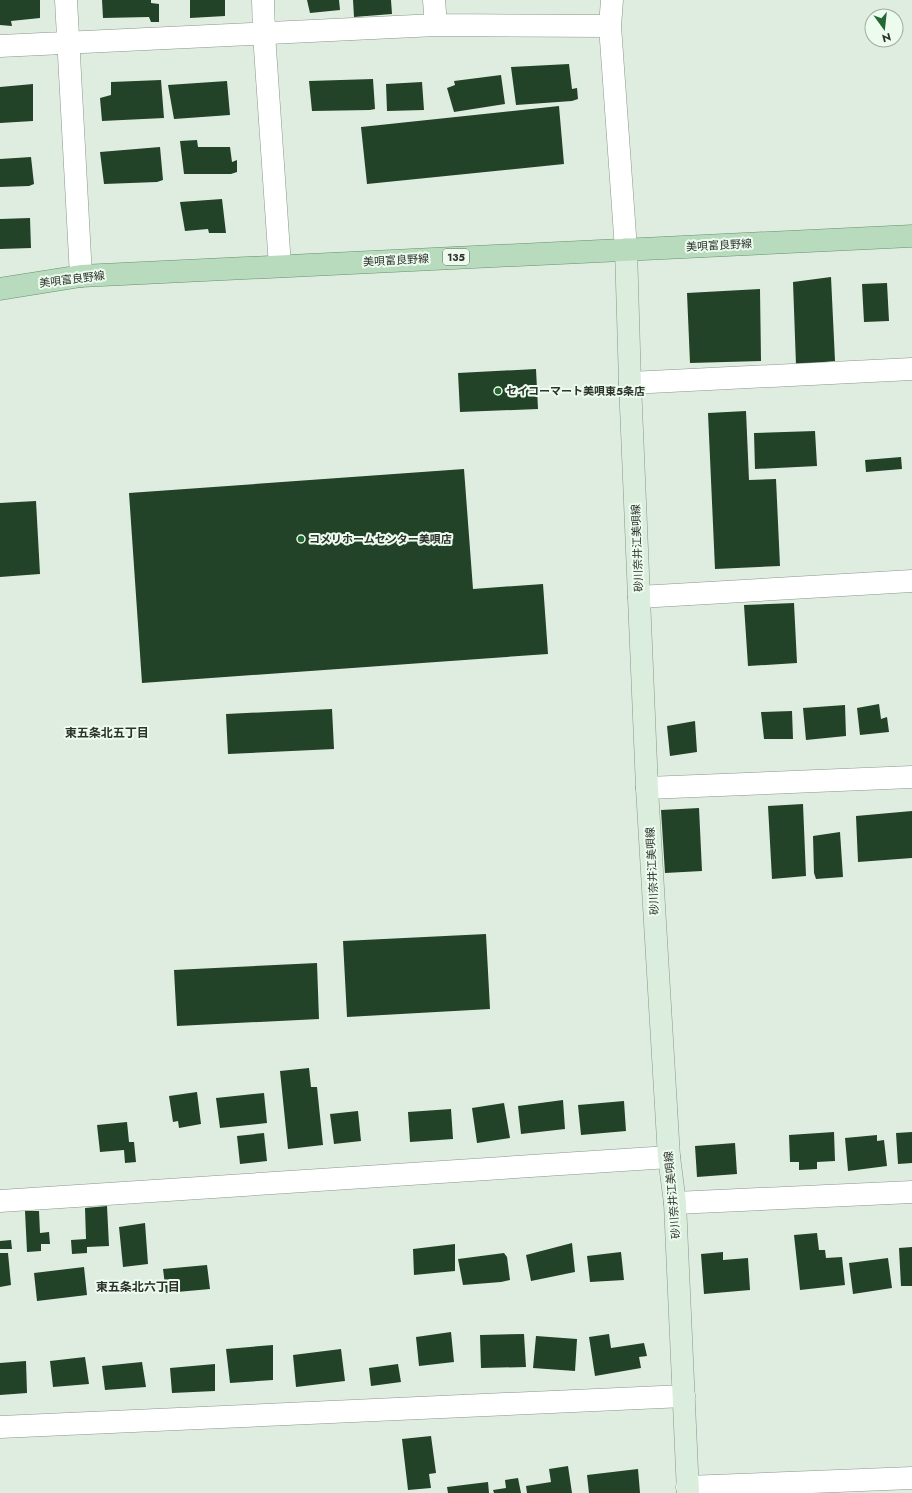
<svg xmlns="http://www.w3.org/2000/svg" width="912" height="1493" font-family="Jost,'Noto Sans JP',sans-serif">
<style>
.building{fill:#224327}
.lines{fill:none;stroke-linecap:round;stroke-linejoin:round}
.minor-casing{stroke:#89968a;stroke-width:23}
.secondary-casing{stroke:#89968a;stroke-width:23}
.primary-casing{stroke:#68906d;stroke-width:23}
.minor{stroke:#fff;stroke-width:22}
.secondary{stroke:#dbeddd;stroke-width:22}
.primary{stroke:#b7dbbc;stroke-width:22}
.poi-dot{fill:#246732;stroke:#ecfbed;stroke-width:1.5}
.labels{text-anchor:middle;stroke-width:4;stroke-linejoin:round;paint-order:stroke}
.shield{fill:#ecfbed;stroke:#666e67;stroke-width:1}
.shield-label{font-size:10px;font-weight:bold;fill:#2d322d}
.street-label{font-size:11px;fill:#2d322d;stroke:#ecfbed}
.poi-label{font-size:11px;font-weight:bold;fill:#2d322d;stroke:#ecfbed;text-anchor:start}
.neighbourhood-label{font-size:12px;font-weight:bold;fill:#2d322d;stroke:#ecfbed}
</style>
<rect width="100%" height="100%" fill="#dfede0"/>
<!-- building -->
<path class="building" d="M0,0H40V18L11,21L12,26L0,25Z
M102,0H151V3L159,4V22H151L149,17L103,18Z
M190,0H225V16L190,18Z
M307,0H339L340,10L310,13Z
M353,0H391L392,14L354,17Z
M569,64L572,89L577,88L578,99L572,101L516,105L511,67Z
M501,75L505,104L454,112L447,88L455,85L454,81Z
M373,79L375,109L370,110L312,111L309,81Z
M161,80L164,118L102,121L100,98L111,95V82Z
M227,81L230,115L174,119L168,85Z
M422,82L424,110L387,111L386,84Z
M33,84V121L0,123V87Z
M559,106L564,164L367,184L361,127Z
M197,140L198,147H230L232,162L237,160V172L231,174H184L180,141Z
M160,147L163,180L157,182L104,184L100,152Z
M31,157L34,184L29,186L0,187V159Z
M222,199L226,233H209L208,229L185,231L180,202Z
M30,218L31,248L0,249V219Z
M831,277L835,361L796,365L793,282Z
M887,283L889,321L864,322L862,284Z
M760,289L761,361L690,363L687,293Z
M536,369L538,409L460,412L458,373Z
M746,411L749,480L776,479L780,566L715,569L708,413Z
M815,431L817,466L755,469L754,433Z
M901,457L902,469L866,472L865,460Z
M464,469L473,589L543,584L548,654L142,683L129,493Z
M36,501L40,574L0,577V503Z
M794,603L797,663L748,666L744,605Z
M879,704L881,719L887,717L889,732L860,735L857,708Z
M845,705L846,736L806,740L803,708Z
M332,709L334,749L228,754L226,714Z
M792,711L793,739H764L761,712Z
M695,721L697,752L670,756L667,726Z
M803,804L806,876L772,879L768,806Z
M699,808L702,871L665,873L661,810Z
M912,811V858L858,862L856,816Z
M840,832L843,877L816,879L814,873L813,836Z
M486,934L490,1009L347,1017L343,941Z
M317,963L319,1019L177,1026L174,970Z
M309,1068L311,1087H317L323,1145L288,1149L280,1071Z
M197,1092L201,1124L179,1128L178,1121L173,1122L169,1096Z
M264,1093L267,1123L220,1128L216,1098Z
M563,1100L565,1129L521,1134L518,1106Z
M624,1101L626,1131L581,1135L578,1105Z
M504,1103L510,1138L477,1143L472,1108Z
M451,1109L453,1139L410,1142L408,1112Z
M358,1111L361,1141L334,1144L330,1114Z
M127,1122L129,1142H134L136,1162L125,1163L124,1150L100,1152L97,1125Z
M834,1132L835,1161L817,1162V1169L799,1170V1162H790L789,1135Z
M912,1132V1163L898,1164L896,1133Z
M264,1133L267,1161L240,1164L237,1136Z
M877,1135V1141L884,1140L887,1166L848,1171L845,1138Z
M735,1143L737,1174L697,1177L695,1146Z
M107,1206L109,1246L87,1247V1253L72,1254L71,1240L86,1239L85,1208Z
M25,1211H39L40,1233L49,1232L50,1244H41V1251L27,1252Z
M145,1223L148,1264L123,1267L119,1227Z
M817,1233L819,1250H825L826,1258L842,1257L845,1285L800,1290L794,1235Z
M11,1240L12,1249H0V1241Z
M572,1243L575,1272L531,1281L526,1255Z
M455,1244V1271L414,1275L413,1249Z
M912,1247V1286H901L899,1248Z
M621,1252L624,1280L590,1282L587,1256Z
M723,1252V1260L748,1258L750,1290L704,1294L701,1254Z
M0,1253H8L11,1285L0,1287Z
M504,1253L507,1257L510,1280L501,1282L463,1285L458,1259Z
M888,1258L892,1288L853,1294L849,1263Z
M207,1265L210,1289L166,1293L163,1269Z
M84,1267L87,1295L37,1301L34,1273Z
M451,1332L454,1362L419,1366L416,1337Z
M524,1334L526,1367L481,1368L480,1335Z
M609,1334L611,1348L644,1343L647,1356L639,1357L641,1368L595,1376L589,1337Z
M536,1336L577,1339L575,1371L533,1368Z
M273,1345V1380L230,1383L226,1349Z
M341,1349L345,1381L296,1387L293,1355Z
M85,1357L89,1384L53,1387L50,1361Z
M26,1361L27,1393L0,1395V1363Z
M142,1362L146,1387L105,1390L102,1366Z
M215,1364V1391L172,1393L170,1368Z
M398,1364L401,1382L371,1386L369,1368Z
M431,1436L436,1473L429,1474L431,1488L408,1490L402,1439Z
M568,1466L572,1493H527L526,1486L551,1482L549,1469Z
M638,1469L640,1493H589L587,1475Z
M518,1478L521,1493H494L493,1490L506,1488L505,1480Z
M488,1482L489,1493H448L447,1487Z"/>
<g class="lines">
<!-- minor casing -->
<g class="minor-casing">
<path id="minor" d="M66,0L81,276
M263,0L264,34L280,266
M434,0L436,25
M612,0L610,26L626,249
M0,46L436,25L610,26
M630,383L912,369
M639,597L912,581
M647,788L912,777
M0,1201L669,1157
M675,1203L912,1192
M0,1427L684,1396
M687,1487L912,1478"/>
</g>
<!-- secondary casing -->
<g class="secondary-casing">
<path id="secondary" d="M626,249L630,383L647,788L669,1157L675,1203L688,1493"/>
</g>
<!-- primary casing -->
<g class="primary-casing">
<path id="primary" d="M0,289L81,276L912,236"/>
</g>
<!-- minor -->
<use href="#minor" class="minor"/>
<!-- secondary -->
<use href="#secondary" class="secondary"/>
<!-- primary -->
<use href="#primary" class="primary"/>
</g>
<!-- markers -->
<g class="poi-dot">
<circle cx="498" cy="391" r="4"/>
<circle cx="301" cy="539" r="4"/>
</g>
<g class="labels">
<!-- shield labels -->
<rect class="shield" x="443" y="249" width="26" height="16" rx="3"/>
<g class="shield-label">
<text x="456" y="261">135</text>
</g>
<!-- street labels -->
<g class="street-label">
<text transform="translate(719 245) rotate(-3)" y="4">美唄富良野線</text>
<text transform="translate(396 260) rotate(-3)" y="4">美唄富良野線</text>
<text transform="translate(72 279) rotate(-7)" y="4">美唄富良野線</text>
<text transform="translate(637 548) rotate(-92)" y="4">砂川奈井江美唄線</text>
<text transform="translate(652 871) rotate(-93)" y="4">砂川奈井江美唄線</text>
<text transform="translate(672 1195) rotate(-95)" y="4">砂川奈井江美唄線</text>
</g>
<!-- poi labels -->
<g class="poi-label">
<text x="506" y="395">セイコーマート美唄東5条店</text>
<text x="309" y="543">コメリホームセンター美唄店</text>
</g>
<!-- neighbourhood labels -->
<g class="neighbourhood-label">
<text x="107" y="737">東五条北五丁目</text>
<text x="138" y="1291">東五条北六丁目</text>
</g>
</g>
<!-- north arrow -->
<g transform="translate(884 28) rotate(165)"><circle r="19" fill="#ecfbed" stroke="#a0aba0"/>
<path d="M0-3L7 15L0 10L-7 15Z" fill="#246732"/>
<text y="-6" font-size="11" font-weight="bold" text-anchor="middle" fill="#2d322d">N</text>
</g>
</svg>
